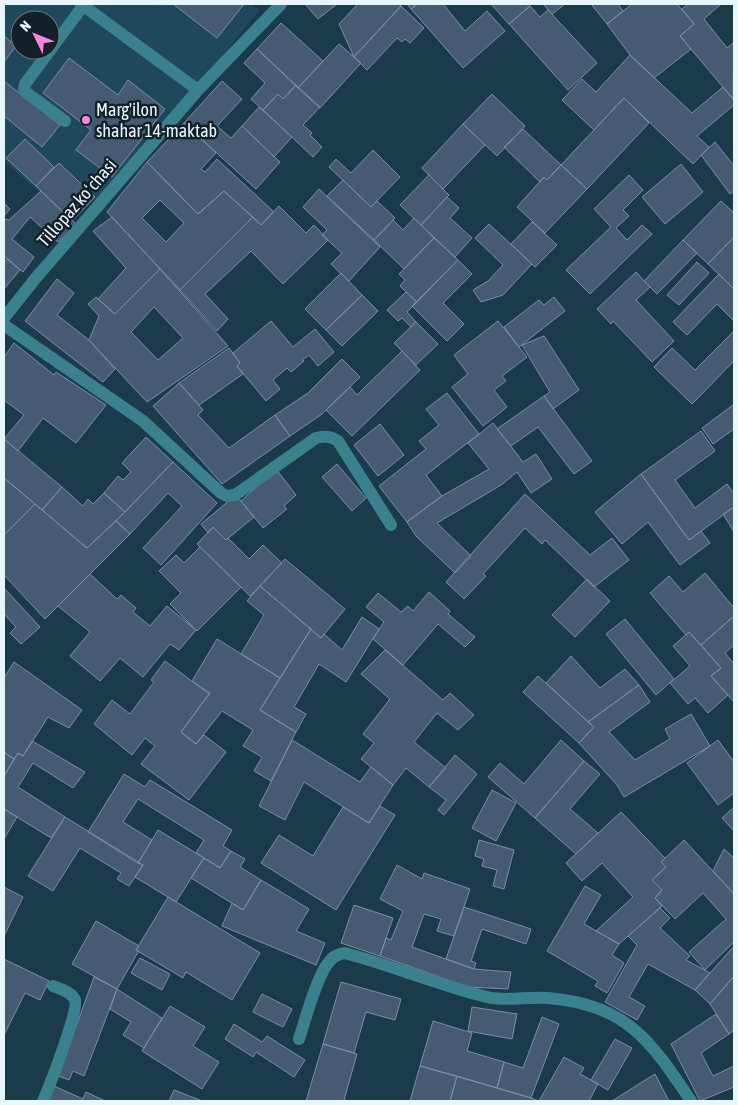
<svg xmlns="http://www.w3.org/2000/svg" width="738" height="1105" font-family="'Asap Condensed',sans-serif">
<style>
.built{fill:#1f485a;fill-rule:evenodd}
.building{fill:#465a72;stroke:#798ea8;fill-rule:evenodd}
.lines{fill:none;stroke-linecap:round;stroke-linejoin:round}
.service{stroke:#3b818d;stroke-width:12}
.minor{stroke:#3b818d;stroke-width:12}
.poi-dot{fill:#fe85e0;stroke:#132027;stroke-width:2}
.labels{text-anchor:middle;stroke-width:5;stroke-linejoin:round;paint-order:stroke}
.poi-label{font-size:18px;fill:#e8f7ff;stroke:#132027;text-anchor:start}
.street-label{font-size:18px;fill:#e8f7ff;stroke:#132027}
</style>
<rect width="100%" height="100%" fill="#1b3b4b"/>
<!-- built -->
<path class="built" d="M4,4H251L259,10L204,80L98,203L60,170L39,192L4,161ZM20,20H50V50H20Z"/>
<!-- building -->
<path class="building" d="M173,4H244L217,38Z
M305,4H337L318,19Z
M358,4H399L401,6L354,57L339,24Z
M407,4H417L411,9Z
M417,4H443L465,31L487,11L505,31L463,68L411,9Z
M491,4H528L530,6L509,24Z
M543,4H565L552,14Z
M591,4H618L623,11L607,24Z
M632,4H677L694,24L680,36L691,49L654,78L630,55L607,24Z
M688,4H721L704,19L727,48L733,43L734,45L733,99L680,36L694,24L682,9Z
M401,6L424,28L410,43L405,39L402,42L397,38L367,70L354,57Z
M530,6L540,17L548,10L597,63L568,90L509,24Z
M281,23L323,61L298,88L257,49Z
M4,36L16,46L4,62Z
M339,44L361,63L320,108L298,88Z
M257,49L296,85L283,99L278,94L263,110L251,99L265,83L244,63Z
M630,55L692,113L723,87L734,100V105L697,136L709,147L693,164L624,98L594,130L562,100L582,79L596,92Z
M69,58L118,95L128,80L165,109L112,177L76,150L91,130L43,93Z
M4,81L60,125L42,147L4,116Z
M222,81L242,99L217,126L231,138L242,126L280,162L256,189L184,123Z
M296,85L320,107L303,125L312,133L310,135L322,147L313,157L263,110L278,94L283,99Z
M492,94L525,126L497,156L463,124Z
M624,98L649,123L587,189L561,165Z
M259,107L292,137L274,157L242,126Z
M184,123L216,153L201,169L205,172L217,159L274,212L261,225L224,191L198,214L147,162Z
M463,124L485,145L443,189L422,168Z
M523,129L561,165L547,180L544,177L540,182L504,147Z
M25,139L54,167L36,186L6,158Z
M715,142L734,166V191L730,194L701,155Z
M373,150L400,177L371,207L329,167L336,159L351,173Z
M147,162L198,214L224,191L253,217L180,290L107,212ZM160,200L184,223L166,242L142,218Z
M59,163L95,197L72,221L36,186Z
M681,164L703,192L665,224L642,197Z
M561,165L587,189L545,233L517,207L544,177L547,180Z
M429,175L449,195L421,225L400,205Z
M629,175L643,190L623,210L629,216L616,228L627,240L642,225L652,234L590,294L566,270L611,227L594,209Z
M343,180L371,207L377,201L395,218L374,240L327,196Z
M319,189L380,247L349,281L331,264L342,253L322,235L327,230L303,207Z
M41,191L77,225L58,242L30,217L12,239L34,257L23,272L4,256V219L9,220Z
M447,197L459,208L450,218L472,238L455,257L421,225Z
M721,201L734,213V237L708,264L683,240Z
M4,203L10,209L4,216Z
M279,206L306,233L314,225L328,240L283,284L251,251L205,294L228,319L217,331L180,290L253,217L261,225Z
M112,217L160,269L115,314L98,299L126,268L93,231Z
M414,218L434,238L404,269L374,240L393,220L403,230Z
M532,222L557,245L535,267L511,244Z
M489,224L532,264L503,295L481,302L473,290L488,281L503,265L475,238Z
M434,238L458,260L417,302L400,286L405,280L399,274Z
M733,238L734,239V289L708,264Z
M683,240L697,253L657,294L644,281Z
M7,259L20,270L4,289V262Z
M458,260L472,274L443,303L464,324L447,341L412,306Z
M697,262L709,273L679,305L667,295Z
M160,269L228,346L147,402L89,340L99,316L88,304L96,297L115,314ZM154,307L183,338L158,360L131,332Z
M636,272L650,287L636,300L674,341L652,362L613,321L611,324L597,309Z
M341,273L362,295L326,330L305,309Z
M719,274L734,289V321L717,304L687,335L673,322Z
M57,279L74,293L57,315L89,340L115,369L103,382L25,321Z
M406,292L417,302L407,312L416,322L411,327L402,318L398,321L387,310Z
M362,295L378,311L342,346L326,330Z
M554,297L565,311L519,347L504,327L539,300L544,305Z
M271,321L293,347L315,329L334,352L318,366L309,355L302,360L304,361L291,372L287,368L273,380L280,389L266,401L237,366L240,363L233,353Z
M498,321L527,357L502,376L506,381L494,390L507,407L483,426L452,387L468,374L454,355Z
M416,322L438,344L416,365L394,343Z
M734,331V361L692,404L654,367L672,348L695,370Z
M544,336L579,390L553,409L544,396L550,392L522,345Z
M14,343L54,375L56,372L106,405L76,443L43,418L18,451L4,439L24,415L4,400V357Z
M229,348L240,363L237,366L243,374L199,405L179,383Z
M402,351L420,370L352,436L326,410L350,387L357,395Z
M342,359L360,377L322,414L290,436L275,415L308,393Z
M179,383L203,410L198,415L229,448L275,415L290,436L222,484L153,406Z
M447,393L479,434L426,475L442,496L407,522L379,486L426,449L419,441L439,425L426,409Z
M544,396L592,461L574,474L538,427L511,446L497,429Z
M733,405L734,407V429L713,444L702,428Z
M493,423L523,462L536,454L552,479L531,493L517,472L501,485L437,523L471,556L455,573L416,536L407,522L442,496L489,469L468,443Z
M380,424L404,455L378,476L354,445Z
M701,431L715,451L675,480L695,508L727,484L734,494V507L689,540L641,474Z
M146,437L173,462L125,512L104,493L118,476L123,480L131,472L122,463Z
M4,439L62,487L42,510L4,478Z
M173,462L217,503L161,565L143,548L182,506L168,493L130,534L116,521Z
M337,464L366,498L352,511L322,477Z
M276,469L296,495L284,506L287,509L263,528L241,501Z
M641,474L689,540L701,531L710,543L680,565L648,522L622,544L595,512Z
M4,478L35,504L4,535Z
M62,487L83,506L88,499L93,504L104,493L125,512L87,548L42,510Z
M525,494L590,555L612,538L629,560L594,587L545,540L542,544L525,528L483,574L486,576L464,599L446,582Z
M236,495L254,517L226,540L213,527L208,533L201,524Z
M35,504L87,548L116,521L130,534L45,619L4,575V535Z
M734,507V532L723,514Z
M213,527L226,540L228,538L249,559L263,545L282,563L250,596L197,544Z
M200,547L241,587L197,631L170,604L181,593L159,571L176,555L184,563Z
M285,559L345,609L321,638L260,586Z
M705,573L734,608V616L701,645L689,632L686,635L650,593L669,576L683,592Z
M90,574L117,599L121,595L136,608L133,612L150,626L167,606L196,630L179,650L170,644L143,677L120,658L100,681L70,656L90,632L58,606Z
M587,579L610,601L575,637L552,615Z
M260,586L311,629L280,678L241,654L264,615L247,601Z
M4,588L40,627L21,644L10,633L16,627L4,614Z
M429,592L450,611L448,614L475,637L465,647L438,624L403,665L373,639L384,622L366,607L378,593L401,612L408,606L413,611Z
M734,616V645L725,653L734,664V702L711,676L721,668L701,645Z
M362,617L379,629L346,682L319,664L294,707L306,714L296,732L260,710L311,629L321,638L324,634L342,650Z
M625,619L674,679L656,695L606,634Z
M689,632L721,668L711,676L728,695L708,713L695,698L688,704L670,683L690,666L673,646Z
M217,639L280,678L260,710L296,732L271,781L254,771L262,757L243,746L253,730L222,711L196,744L181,732L210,693L192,681Z
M385,650L443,700L450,693L474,715L458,730L437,713L414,742L446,768L429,787L406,768L393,785L361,759L374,743L363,734L390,699L361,674Z
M571,656L600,688L625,669L639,685L588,722L546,683Z
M165,661L209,694L181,732L196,744L204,735L226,752L189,800L141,764L155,746L145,738L132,755L94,724L112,700L130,714L154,682L151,680Z
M14,662L82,710L69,728L48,717L23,756L18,753L14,759L4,752V678Z
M538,676L594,727L579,743L523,692Z
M639,685L650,702L609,732L635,760L670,739L665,729L691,714L710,746L624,797L617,785L579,743L594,727L588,722Z
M292,740L360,782L371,767L393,785L369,823L304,782L285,820L259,806Z
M561,740L584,761L535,818L488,777L500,763L524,784Z
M718,740L734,762V793L718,805L687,763Z
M32,741L85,772L73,788L33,763L18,787L65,817L51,838L4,809V776L18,753L23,756Z
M4,752L14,759L4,776Z
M455,755L477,774L444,815L438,810L446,800L429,787Z
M584,761L600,774L570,809L598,833L576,854L535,818Z
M124,774L145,787L150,780L232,830L223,846L231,851L220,868L196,853L204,840L138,799L123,822L152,840L138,863L88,832Z
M492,790L516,803L496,841L472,828Z
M380,806L395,815L336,910L261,863L279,835L313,856L343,807L369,823Z
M734,807V831L722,818Z
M4,809L17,817L4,839Z
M621,812L665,858L661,862L666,867L652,880L662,890L655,898L662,906L619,944L596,931L633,897L602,863L582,881L566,863Z
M65,817L143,865L129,886L117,879L121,873L80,848L53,891L28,876Z
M158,830L204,858L176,902L135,877L143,865L138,863Z
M479,840L514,850L504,889L493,886L497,870L482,866L484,859L475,856Z
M684,840L734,894V942L705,970L689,952L726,919L703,893L675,919L655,898L662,890L652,880L666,867L661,862Z
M724,849L734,858V894L713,871Z
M231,851L245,859L240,867L261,880L243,910L191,878L204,858L220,868Z
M397,865L422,879L424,873L470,889L454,936L437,931L441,919L424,914L412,947L474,969L511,972L508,989L468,987L380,956L386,938L391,940L403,911L380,899Z
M261,880L309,909L296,931L325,943L316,965L222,926L232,903L243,910Z
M585,886L601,895L584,924L619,944L612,955L624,963L607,993L595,986L598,981L547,951Z
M4,887L23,897L4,936Z
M168,897L260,953L232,1000L186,972L183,978L136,950Z
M354,905L393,918L380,956L341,943Z
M464,907L531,929L526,944L482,929L471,961L476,963L474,969L446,959Z
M660,908L670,918L660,928L690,956L686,960L710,973L695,990L648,964L629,997L645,1006L637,1020L605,1002L637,945L628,936Z
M96,921L139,946L136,950L138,952L117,989L72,964Z
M734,946V976L710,1004L695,990Z
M140,958L170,974L162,990L131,973Z
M4,959L49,981L40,1000L25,993L4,1035Z
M734,976V1030L729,1034L710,1004Z
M94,977L117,989L84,1076L73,1071L69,1080L58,1076Z
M341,982L401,999L395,1020L366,1012L354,1053L323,1044Z
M117,989L162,1018L144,1048L123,1035L131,1022L110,1009Z
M262,994L292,1009L283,1027L253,1012Z
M170,1006L205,1027L193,1046L219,1062L202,1089L142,1051Z
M472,1007L517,1014L512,1039L468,1031Z
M716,1014L729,1034L701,1053L713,1076L734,1066V1087L700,1101L671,1044Z
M542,1017L559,1024L531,1098L497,1088L504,1062L523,1068Z
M433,1021L472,1033L467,1051L504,1062L497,1088L420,1066Z
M234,1024L262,1042L267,1036L305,1060L294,1077L256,1052L253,1057L225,1039Z
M615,1039L632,1048L608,1090L591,1080Z
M323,1044L357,1054L344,1100L349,1101H306Z
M564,1057L584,1068L580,1074L598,1084L589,1101H539Z
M420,1066L457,1076L450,1101H410Z
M655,1074L669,1101H612Z
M457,1076L531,1098L539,1101H450Z
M54,1086L83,1099L82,1101H46Z
M174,1090L202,1101H169Z
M86,1092L105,1101H82Z"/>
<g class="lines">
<!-- service -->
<path class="service" d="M81,4L198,90
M65,121L27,93L24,89L25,84L83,6
M4,325L143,421L221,493L227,496L235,495L316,438C325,436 330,436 338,441L391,525
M43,1101C49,1087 79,1011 75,1000C72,992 60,989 53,986"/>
<!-- minor -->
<path class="minor" d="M4,318L35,279L198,90L281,4
M299,1039C305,1021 317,975 329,962C333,956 338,954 345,953C393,966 439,985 487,997C505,1002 529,996 548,998C627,1005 650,1040 691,1101"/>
</g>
<!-- markers -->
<circle class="poi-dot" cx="86" cy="120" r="5"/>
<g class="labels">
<!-- poi labels -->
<g class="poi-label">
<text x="96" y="116">Marg'ilon<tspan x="96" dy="21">shahar 14-maktab</tspan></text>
</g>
<!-- street labels -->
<g class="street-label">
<text transform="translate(77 203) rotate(-49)" y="6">Tillopaz koʻchasi</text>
</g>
</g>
<!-- border -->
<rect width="738" height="1105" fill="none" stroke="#e8f7ff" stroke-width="10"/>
<!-- north arrow -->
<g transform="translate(35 35) rotate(313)"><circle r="24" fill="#132027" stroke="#68767d"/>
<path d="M0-4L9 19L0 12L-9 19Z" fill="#fe85e0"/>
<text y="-8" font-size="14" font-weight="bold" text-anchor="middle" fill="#e8f7ff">N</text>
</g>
</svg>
